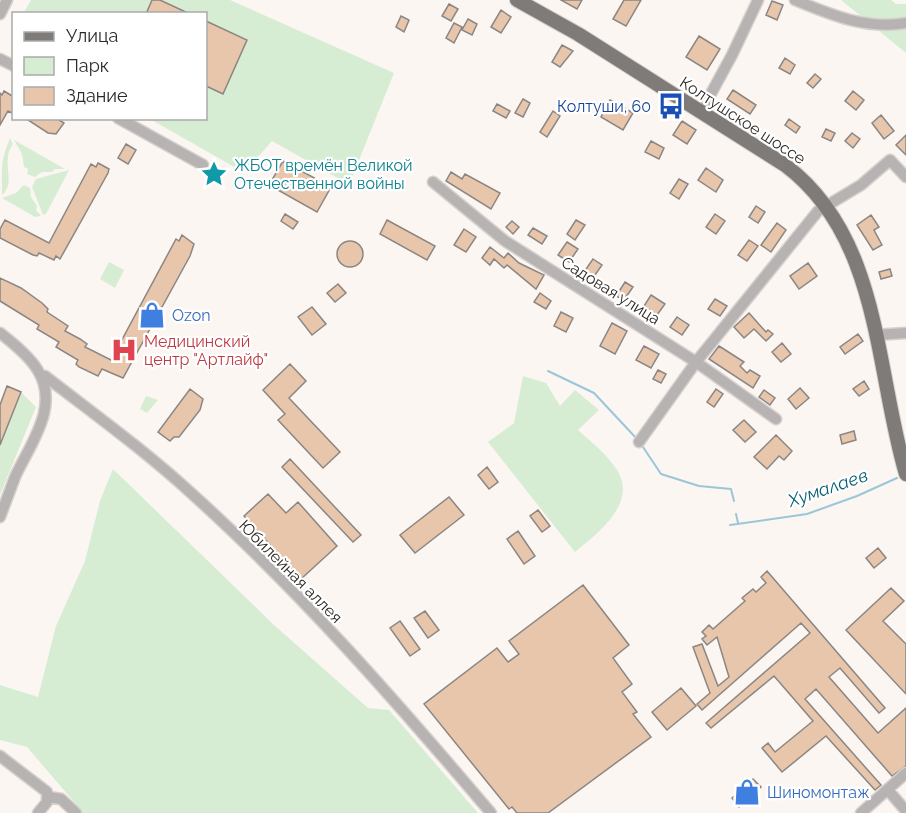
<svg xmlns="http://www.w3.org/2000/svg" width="906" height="813" font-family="Raleway,sans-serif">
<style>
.green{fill:#d7edd3}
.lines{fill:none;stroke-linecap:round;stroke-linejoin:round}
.stream{stroke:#9ac6d7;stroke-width:2}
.building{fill:#e7c6ab;stroke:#8b8683;stroke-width:1.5}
.minor-casing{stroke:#d6d1ce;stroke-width:13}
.major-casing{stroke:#d6d1ce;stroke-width:16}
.minor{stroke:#b6b3b2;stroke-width:10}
.major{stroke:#7f7b78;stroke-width:14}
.labels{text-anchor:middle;stroke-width:4.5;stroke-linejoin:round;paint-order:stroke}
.transit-label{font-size:16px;fill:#164399;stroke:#fff;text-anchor:end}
.street-label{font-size:16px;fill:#2c2a28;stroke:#fff}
.culture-label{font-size:16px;fill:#0d838f;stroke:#fff;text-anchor:start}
.shop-label{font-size:16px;fill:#366cbe;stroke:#fff;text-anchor:start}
.health-label{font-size:16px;fill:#be3a42;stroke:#fff;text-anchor:start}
.water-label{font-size:18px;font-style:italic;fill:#005c73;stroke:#fff}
</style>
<rect width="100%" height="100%" fill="#fbf6f2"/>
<!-- green -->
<path class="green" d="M31,0H230L394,73L351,180L345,182L272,141L250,166L239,163L236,168L150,119L206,118V14H23Z
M841,0H891L896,4H906V53Z
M10,138L13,144C0,162 17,183 2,195C2,169 0,162 10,138Z
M14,140L65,169H55L52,172H42L35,177L27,174L28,169L24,167L22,154Z
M69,170L46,214L43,215L32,187L36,179Z
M24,185L30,188L31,197L37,206L36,210L41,216L35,217L2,198L16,193Z
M109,262L124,270L115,288L100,279Z
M523,376L546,383L560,406L575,390L599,410L578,430C591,442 607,454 617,470C638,503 598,533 575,552L488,442L514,423Z
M21,392L36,407L0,495V446Z
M146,396L158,400L147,413L140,409Z
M113,469L274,625L368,708L389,710L478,813H77L81,810L27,747L0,740V685L38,697L56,626L85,561L100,501Z"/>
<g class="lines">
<!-- stream -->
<path class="stream" d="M548,371L594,393L637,439
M641,444L661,474L699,486L731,489L734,501
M736,514L738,523
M730,525L807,514L857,496L897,478"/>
</g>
<!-- building -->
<path class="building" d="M152,0H160L190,14H146Z
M561,0H582L577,9Z
M624,0H641L626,26L613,19Z
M772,1L783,5L777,20L766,15Z
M449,4L458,9L451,21L442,16Z
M501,10L511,17L501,33L491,27Z
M401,16L409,20L404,32L396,27Z
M468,19L477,24L472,35L462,30Z
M206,21L247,40L223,94L206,86Z
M454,23L462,27L454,43L446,38Z
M699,36L720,49L707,70L686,57Z
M562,45L573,51L560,67L552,62Z
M785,58L795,65L790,74L779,68Z
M815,74L821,79L813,88L807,83Z
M733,90L756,105L750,114L727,99Z
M4,91L14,97V114L8,111L0,125V93L2,95Z
M853,91L864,100L856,110L845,101Z
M523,99L530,103L523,117L515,113Z
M610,100L633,113L623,130L601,117Z
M497,104L510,111L506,118L493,111Z
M553,111L560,116L547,137L540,132Z
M881,115L894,131L884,139L872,123Z
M25,118H56L64,123L56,134L48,133Z
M789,119L800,127L796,133L785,125Z
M682,121L696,130L687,144L673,135Z
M826,129L835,133L831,141L822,137Z
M852,133L860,139L853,148L845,141Z
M906,135V155L896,145Z
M651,141L664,148L659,159L645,152Z
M126,144L136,150L128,164L118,158Z
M283,161L331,187L317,212L269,185Z
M98,163L109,169L108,173L60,259L56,256L54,260L39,253L37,256L33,255L0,238V229L5,220L49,243L91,164L96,167Z
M706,168L723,180L716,192L698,180Z
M451,172L462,179L465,174L500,193L491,209L446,181Z
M679,179L688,184L679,199L670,193Z
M756,206L765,212L758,223L749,217Z
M285,214L298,222L293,229L281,221Z
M715,214L725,221L716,234L706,227Z
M871,215L879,227L874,230L882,245L873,250L857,225Z
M387,220L435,246L427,260L380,234Z
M576,220L585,225L575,240L567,234Z
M512,221L519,227L513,234L506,227Z
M777,223L786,230L771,252L761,245Z
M533,228L547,236L542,244L528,235Z
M464,229L476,237L466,252L454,245Z
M182,235L194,244L190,256L123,378L102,369L98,376L79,367L76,364L78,360L56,347L59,342L37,329L39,325L0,301V278L21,288L42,303L48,309L47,312L68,326L65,331L80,339L87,344L85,347L111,360L176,239L179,241Z
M749,240L758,246L747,261L738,255Z
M337 254a13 13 0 1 1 26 0a13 13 0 1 1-26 0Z
M567,242L578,249L569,262L558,255Z
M490,247L504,258L508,253L519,263L544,275L536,289L507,265L504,268L494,259L490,265L482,258Z
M593,259L602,265L593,278L584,272Z
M808,263L817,276L799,289L790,276Z
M890,269L892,276L881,279L879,272Z
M625,282L633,287L624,300L616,296Z
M338,284L346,293L335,302L327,293Z
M540,293L551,301L546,309L534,302Z
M651,295L665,304L657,315L644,306Z
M715,299L727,306L720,316L708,309Z
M312,307L326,324L312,335L298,317Z
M561,312L573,318L566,332L554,326Z
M749,313L766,332L768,330L773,334L766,341L754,329L744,338L734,327Z
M677,317L689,325L682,335L670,327Z
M612,323L627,331L615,354L600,346Z
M858,334L863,341L845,354L840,347Z
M782,343L791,354L781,362L772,352Z
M644,346L659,354L651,368L636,360Z
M719,346L744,362L740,366L747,373L750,370L760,376L753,388L709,359Z
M290,364L306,381L289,398L340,452L323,468L278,420L285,414L263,390Z
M658,370L666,374L661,383L653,379Z
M864,381L869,389L859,396L853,389Z
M7,386L21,392L0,445V405Z
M800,388L809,398L796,409L788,399Z
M190,389L203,399L200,410L179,437H174L170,441L158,432Z
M716,389L723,394L714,407L707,402Z
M764,390L775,398L770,405L759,397Z
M744,420L756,432L745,442L733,430Z
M854,431L856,440L842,444L840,435Z
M776,435L792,451L784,460L779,456L767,469L754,457Z
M290,459L361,535L353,542L282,467Z
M487,467L498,482L489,489L478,475Z
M268,494L286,513L298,502L337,546L301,579L244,516Z
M449,497L464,515L415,553L400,535Z
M538,510L550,526L542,532L530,516Z
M518,531L535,556L524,564L507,539Z
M878,548L886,558L874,568L866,558Z
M767,571L885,708L879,713L840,668L829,677L878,733L906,708V766L892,776L816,689L805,699L881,785L875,790L826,736L782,772L762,748L768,743L775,752L813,721L774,676L711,728L706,723L810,633L801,623L702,710L697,704L710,693L693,647L702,644L718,686L729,677L717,637L707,645L702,639L706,636L702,632L709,625L713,629L745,601L742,598L753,589L756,592L766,583L761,577Z
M583,585L629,645L613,658L632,684L622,692L637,712L633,714L651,737L548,813H517L512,807L509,809L424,704L497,648L508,662L519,654L509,641Z
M891,588L904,601L883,621L906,644V694L846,630Z
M425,611L439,630L428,638L414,618Z
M400,621L420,649L410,656L390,628Z
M681,688L696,706L667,730L652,712Z
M753,779L761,787L739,807L732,798Z"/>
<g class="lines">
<!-- minor casing -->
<g class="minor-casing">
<path id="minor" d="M795,0C831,15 867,30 906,23
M0,14L7,0
M0,59L14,66
M701,112L732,55L758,0
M118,118L203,165
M433,182L505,241L696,362L776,419
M0,333C13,343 28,355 37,369C61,406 30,444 15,477C10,490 5,504 0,517
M875,335L906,333
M45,376C94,414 144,450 190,492C299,590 396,701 491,813
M639,442L696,362L818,211L861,185L890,160L906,177
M0,756L47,792V802L38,813
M888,790L906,811
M49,797L61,799L76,813
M861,813L906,773"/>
</g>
<!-- major casing -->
<g class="major-casing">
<path id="major" d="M517,0L578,34L785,165C881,237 875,369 906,474"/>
</g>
<!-- minor -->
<use href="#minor" class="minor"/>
<!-- major -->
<use href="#major" class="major"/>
</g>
<!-- icons -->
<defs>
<g id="bus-bare" transform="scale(2.07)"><path d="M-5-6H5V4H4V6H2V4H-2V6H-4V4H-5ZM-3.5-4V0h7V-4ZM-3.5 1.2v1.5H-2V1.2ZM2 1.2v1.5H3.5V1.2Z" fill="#1a4fb4" stroke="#fff" stroke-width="2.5" paint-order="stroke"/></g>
<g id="sight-bare" transform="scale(2.07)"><path d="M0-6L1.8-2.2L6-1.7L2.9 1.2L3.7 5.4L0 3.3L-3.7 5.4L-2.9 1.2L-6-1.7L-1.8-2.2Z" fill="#0f9aa8" stroke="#fff" stroke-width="2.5" paint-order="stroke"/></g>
<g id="shop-bare" transform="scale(2.07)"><path d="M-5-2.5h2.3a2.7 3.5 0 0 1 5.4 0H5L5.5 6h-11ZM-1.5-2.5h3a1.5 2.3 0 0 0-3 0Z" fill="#3f7fe0" stroke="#fff" stroke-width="2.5" paint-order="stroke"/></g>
<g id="hospital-bare" transform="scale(2.07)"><path d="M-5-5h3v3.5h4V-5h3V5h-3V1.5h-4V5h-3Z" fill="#e0444e" stroke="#fff" stroke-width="2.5" paint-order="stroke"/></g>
</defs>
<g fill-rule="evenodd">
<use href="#bus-bare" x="671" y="106"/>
<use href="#sight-bare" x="214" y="174"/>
<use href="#shop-bare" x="152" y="315"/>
<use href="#hospital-bare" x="124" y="350"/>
<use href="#shop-bare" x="747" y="792"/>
</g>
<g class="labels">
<!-- transit labels -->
<g class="transit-label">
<text x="651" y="112">Колтуши, 60</text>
</g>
<!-- street labels -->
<g class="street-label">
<text transform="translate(743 120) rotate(33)" y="6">Колтушское шоссе</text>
<text transform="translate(611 290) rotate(32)" y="6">Садовая улица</text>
<text transform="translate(291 571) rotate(45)" y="6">Юбилейная аллея</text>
</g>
<!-- culture labels -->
<g class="culture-label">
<text x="234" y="171">ЖБОТ времён Великой<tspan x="234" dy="18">Отечественной войны</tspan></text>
</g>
<!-- shop labels -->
<g class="shop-label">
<text x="172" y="321">Ozon</text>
<text x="767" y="798">Шиномонтаж</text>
</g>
<!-- health labels -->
<g class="health-label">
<text x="144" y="347">Медицинский<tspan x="144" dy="18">центр "Артлайф"</tspan></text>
</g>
<!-- water labels -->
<g class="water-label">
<text transform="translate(828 488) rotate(-19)" y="6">Хумалаев</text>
</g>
</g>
<!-- legend -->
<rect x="12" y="12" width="195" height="108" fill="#ffffff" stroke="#abaaa9" stroke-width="1.5"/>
<rect x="24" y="32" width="30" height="9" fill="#7f7b78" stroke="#abaaa9" stroke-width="1.5"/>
<text x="66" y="42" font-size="18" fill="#2c2a28">Улица</text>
<rect x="24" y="57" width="30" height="18" fill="#d7edd3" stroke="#abaaa9" stroke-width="1.5"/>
<text x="66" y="72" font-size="18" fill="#2c2a28">Парк</text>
<rect x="24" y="87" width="30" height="18" fill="#e7c6ab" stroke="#abaaa9" stroke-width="1.5"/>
<text x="66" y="102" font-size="18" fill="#2c2a28">Здание</text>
</svg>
